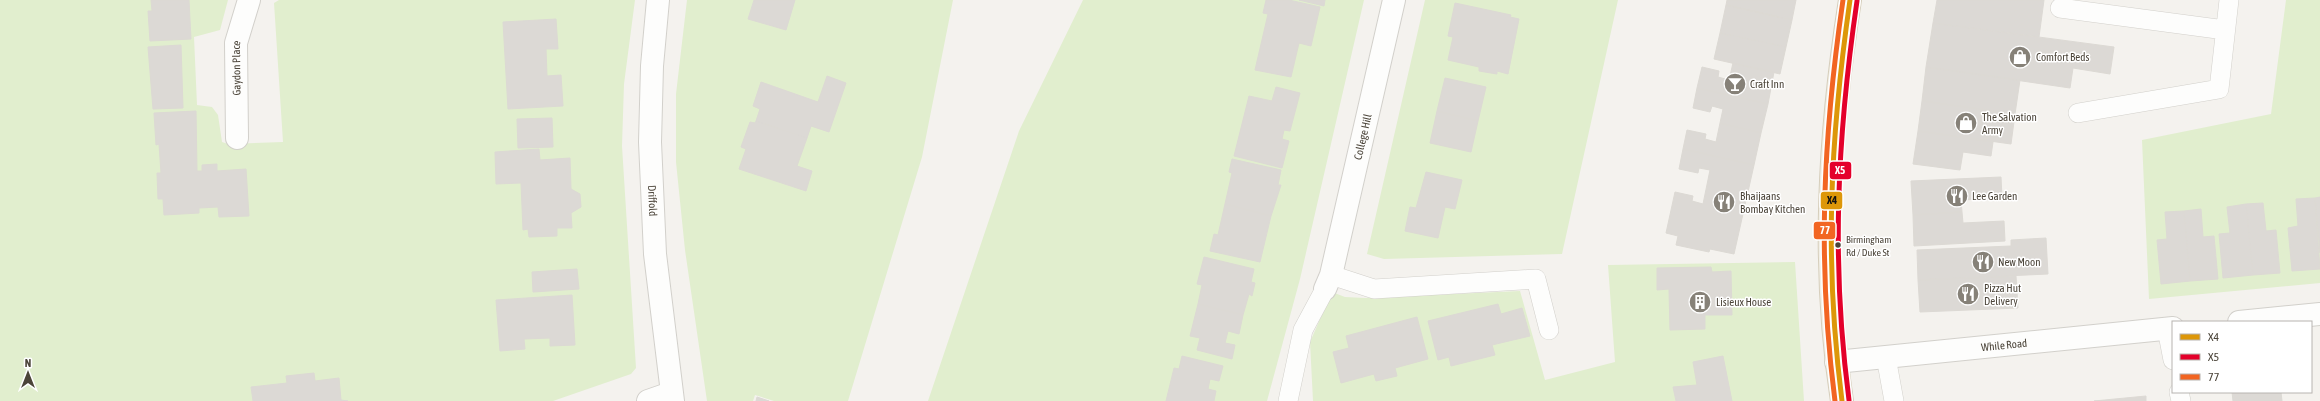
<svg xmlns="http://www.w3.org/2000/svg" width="2320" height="401" font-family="'Asap Condensed',sans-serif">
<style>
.green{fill:#e1eece}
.building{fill:#dcd9d5;stroke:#dcd9d4}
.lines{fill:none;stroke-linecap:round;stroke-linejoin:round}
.service-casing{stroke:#d2d0cb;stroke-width:20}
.minor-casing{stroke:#d2d0cb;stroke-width:24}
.primary-casing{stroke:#d6cebb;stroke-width:24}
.service{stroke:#fdfdfc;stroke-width:19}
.minor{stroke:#fdfdfc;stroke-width:22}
.primary{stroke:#f2efe6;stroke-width:22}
.bus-1-casing{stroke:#fff;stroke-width:8}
.bus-2-casing{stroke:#fff;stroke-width:8}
.bus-3-casing{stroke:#fff;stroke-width:8}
.bus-1{stroke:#dd9709;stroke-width:5}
.bus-2{stroke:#e4002b;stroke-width:5}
.bus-3{stroke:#f26522;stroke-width:5}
.bus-dot{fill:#4b4439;stroke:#fff;stroke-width:1.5}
.labels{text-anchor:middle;stroke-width:3;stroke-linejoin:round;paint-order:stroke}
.bus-label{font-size:10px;fill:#4b4439;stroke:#fff;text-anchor:start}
.poi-label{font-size:11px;fill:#4b4439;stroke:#fff;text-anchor:start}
.street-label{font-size:11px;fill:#4b4439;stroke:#fff}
.line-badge{stroke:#fff;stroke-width:1.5}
.badge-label{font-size:11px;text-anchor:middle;font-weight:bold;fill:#fff}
.pale-badge-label{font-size:11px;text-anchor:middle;font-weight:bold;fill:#111}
</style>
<rect width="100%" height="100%" fill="#f4f2ee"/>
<!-- green -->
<path class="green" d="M0,0H228L220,30L194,37L197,105L212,107L218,115L222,142L228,144L283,142L274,3L279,0H635L624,84L622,146L636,368L631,374L553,401H0Z
M687,0H953L922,157L848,401H774L755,395L753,401H707L685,250L676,162V94Z
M1083,0H1364L1300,279L1267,401H928L1019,131Z
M1425,0H1618L1562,254L1384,259L1367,254Z
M2286,0H2320V283L2149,299L2142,140L2271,114Z
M1795,262L1804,401H1313L1310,342L1332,292L1345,297L1365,298L1520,291L1545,380L1615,362L1608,265Z"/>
<!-- building -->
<path class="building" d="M151,0H189L191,39L150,41L148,11H152Z
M754,0H795L786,30L748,19Z
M1266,0H1289L1320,7L1311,46L1299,43L1291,77L1255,70L1268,14L1263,13Z
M1299,0H1325L1324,6Z
M1727,0H1796L1792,20L1726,5Z
M1937,0H2044L2039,37L1933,23Z
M1455,3L1511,15L1510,17L1519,19L1508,74L1497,71V74L1479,71V67L1448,60L1453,37L1448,36Z
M1726,5L1792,20L1786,47L1720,33Z
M556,19L558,49H546L547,76L561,75L563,106L508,109L503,22Z
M1933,23L2114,47L2110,74L2073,68L2070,88L1926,67Z
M1720,33L1786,47L1780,74L1714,59Z
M181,45L183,108L153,109L148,47Z
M1733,63L1774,72L1768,104L1697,88L1702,67L1719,71L1718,77L1729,80Z
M1926,67L2020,80L2015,114L1922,101Z
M827,76L846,83L829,132L811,126L807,138L756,121L760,109L753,106L761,82L818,102Z
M1445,78L1486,87L1478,121L1437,111Z
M1276,87L1300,93L1290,131L1284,130L1282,139L1289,141L1282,168L1234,156L1249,96L1272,101Z
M1697,88L1768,104L1761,133L1720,123L1723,109L1712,106L1710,112L1693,108Z
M1922,101L2015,114L2011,144L1918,131Z
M196,111L197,171H202V165L217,164V171L246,169L249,216L219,217L218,207L199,208V213L164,215L163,199H158L157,173H161L159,144L156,145L154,113Z
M1437,111L1478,121L1471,152L1430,143Z
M552,118L553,147L518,148L517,119Z
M756,121L807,138L797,166L812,171L806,191L739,169L746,149L741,147L750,122L755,123Z
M1720,123L1761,133L1754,165L1683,149L1687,130L1706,134L1705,139L1716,142Z
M1918,131L1993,142L1991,156L1963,152L1960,170L1913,164Z
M539,149L540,160L570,158L571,189L580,194L581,207L571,213L572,228H557V236L529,237L528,229L523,230L521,183L496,184L495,152Z
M1683,149L1754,165L1734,254L1710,249L1709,252L1676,245L1678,236L1666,233L1675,192L1693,196L1692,201L1703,204L1710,170L1699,168L1698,173L1679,169Z
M1232,159L1281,170L1278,185H1281L1271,216L1225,204L1232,173L1229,172Z
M1426,172L1462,180L1455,209L1445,207L1438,238L1405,231L1410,207L1416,208Z
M2001,177L2002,198L1961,200L1962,212L1913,215L1911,181Z
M2320,197V253L2315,198Z
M2315,198L2320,269L2292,271L2288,228L2298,226L2296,199Z
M2263,203L2266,231L2276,230L2280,273L2253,275L2246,204Z
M1225,204L1271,216L1260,262L1210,251L1214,234L1218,235Z
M2246,204L2253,275L2223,278L2219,234L2230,233L2227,207Z
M2201,209L2203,237L2214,236L2218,279L2190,281L2184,211Z
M2184,211L2190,281L2161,284L2157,240L2167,239L2165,212Z
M1962,212L1963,223L2004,221L2005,241L1914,246L1913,215Z
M2046,238L2048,274L1918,280L1917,250L2011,246V240Z
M1204,257L1254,269L1251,282L1255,283L1252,296L1249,294L1243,315L1198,304L1202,285L1197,284Z
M1711,267L1712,272L1731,271L1732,315H1705V329L1670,330L1669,289L1657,290V268Z
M577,269L579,289L533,292L532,272Z
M2016,276L2018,308L1920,312L1918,280Z
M572,295L575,345L550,346V338L524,339L525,349L500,351L496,300Z
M1198,304L1243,315L1239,334L1228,331L1225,343L1235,345L1232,359L1197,350L1200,338L1190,336Z
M1498,304L1501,314L1522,308L1530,336L1492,345L1495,355L1451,366L1449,357L1438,360L1428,321Z
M1417,317L1428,359L1395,368L1397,376L1376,381L1374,374L1341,383L1333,352L1349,348L1346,336Z
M1182,356L1223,366L1219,381L1210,379L1208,389L1216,391L1214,401H1166L1174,368L1179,369Z
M1723,356L1732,401H1676L1673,387L1697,385L1693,362Z
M314,373L315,381L339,378L341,400L348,401H253L251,387L287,383L286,376Z
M2232,392H2281L2282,401H2233Z
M2146,396V401H2094Z
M757,397L769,401H756Z"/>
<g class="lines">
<!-- service casing -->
<g class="service-casing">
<path id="service" d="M2060,8L2225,30
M2078,113L2219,89L2229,0
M1331,275L1374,289L1536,279L1549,330
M2167,329L2173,360
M1886,357L1894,401
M2179,392L2181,401
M1288,401L1303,330L1325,289"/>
</g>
<!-- minor casing -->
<g class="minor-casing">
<g id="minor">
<path id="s1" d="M658,0L652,66L650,142L655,254L673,401"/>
<path id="s2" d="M237,138L236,43L249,0"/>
<path id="s3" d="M1325,289L1331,275L1394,0"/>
<path d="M2239,322L2320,314"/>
<path id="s4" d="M1836,362L2173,328"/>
<path d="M648,401L671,393"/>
</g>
</g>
<!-- primary casing -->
<g class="primary-casing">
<path id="primary" d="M1842,401C1821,267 1829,133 1850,0"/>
</g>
<!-- service -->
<use href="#service" class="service"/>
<!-- minor -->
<use href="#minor" class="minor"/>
<!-- primary -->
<use href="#primary" class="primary"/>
<!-- bus-1 casing -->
<g class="bus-1-casing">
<path id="bus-1" d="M1842,401C1824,261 1830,139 1850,0"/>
</g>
<!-- bus-2 casing -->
<g class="bus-2-casing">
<path id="bus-2" d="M1849,400C1831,263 1837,138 1857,1"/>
</g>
<!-- bus-3 casing -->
<g class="bus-3-casing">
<path id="bus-3" d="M1835,401C1817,263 1823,137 1843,0"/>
</g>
<!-- bus-1 -->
<use href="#bus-1" class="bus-1"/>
<!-- bus-2 -->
<use href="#bus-2" class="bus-2"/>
<!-- bus-3 -->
<use href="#bus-3" class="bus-3"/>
</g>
<!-- icons -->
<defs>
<g id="shop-disc" transform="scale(1.15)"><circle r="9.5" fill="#868178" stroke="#fff"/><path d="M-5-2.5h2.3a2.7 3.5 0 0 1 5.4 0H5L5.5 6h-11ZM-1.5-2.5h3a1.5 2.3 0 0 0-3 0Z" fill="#fff"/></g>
<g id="bar-disc" transform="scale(1.15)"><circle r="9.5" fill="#868178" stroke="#fff"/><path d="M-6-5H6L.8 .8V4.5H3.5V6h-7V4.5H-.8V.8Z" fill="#fff"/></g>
<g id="restaurant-disc" transform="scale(1.15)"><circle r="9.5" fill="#868178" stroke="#fff"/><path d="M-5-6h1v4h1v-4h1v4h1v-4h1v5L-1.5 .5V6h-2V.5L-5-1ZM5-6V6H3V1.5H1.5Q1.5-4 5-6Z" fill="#fff"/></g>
<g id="building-disc" transform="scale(1.15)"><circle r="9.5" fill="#868178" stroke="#fff"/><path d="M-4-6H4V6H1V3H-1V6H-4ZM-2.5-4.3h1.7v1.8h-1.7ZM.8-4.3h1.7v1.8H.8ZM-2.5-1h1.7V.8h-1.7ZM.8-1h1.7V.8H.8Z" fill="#fff"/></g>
</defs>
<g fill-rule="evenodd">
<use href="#shop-disc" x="2020" y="57"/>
<use href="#bar-disc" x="1735" y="84"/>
<use href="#shop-disc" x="1966" y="123"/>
<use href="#restaurant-disc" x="1957" y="196"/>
<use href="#restaurant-disc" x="1724" y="202"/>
<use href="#restaurant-disc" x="1983" y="262"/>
<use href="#restaurant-disc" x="1968" y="294"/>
<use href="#building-disc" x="1700" y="302"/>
</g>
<!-- markers -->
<circle class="bus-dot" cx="1838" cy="245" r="3.5"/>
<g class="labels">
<!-- bus labels -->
<g class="bus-label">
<text x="1846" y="243">Birmingham<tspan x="1846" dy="13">Rd / Duke St</tspan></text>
</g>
<!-- poi labels -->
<g class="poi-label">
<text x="2036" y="61">Comfort Beds</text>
<text x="1750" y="88">Craft Inn</text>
<text x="1982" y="121">The Salvation<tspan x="1982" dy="13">Army</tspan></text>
<text x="1740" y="200">Bhaijaans<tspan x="1740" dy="13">Bombay Kitchen</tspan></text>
<text x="1972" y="200">Lee Garden</text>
<text x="1998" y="266">New Moon</text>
<text x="1984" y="292">Pizza Hut<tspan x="1984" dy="13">Delivery</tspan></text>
<text x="1716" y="306">Lisieux House</text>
</g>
<!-- street labels -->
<g class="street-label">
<text dy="4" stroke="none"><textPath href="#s2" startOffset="70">Gaydon Place</textPath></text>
<text dy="4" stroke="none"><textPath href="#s3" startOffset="157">College Hill</textPath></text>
<text dy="4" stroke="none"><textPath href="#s1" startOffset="201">Driffold</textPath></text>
<text dy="4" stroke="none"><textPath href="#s4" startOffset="169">While Road</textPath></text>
</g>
</g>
<g class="line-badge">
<rect x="1829" y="161" width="23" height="19" rx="4" fill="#e4002b"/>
<rect x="1820" y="191" width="23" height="19" rx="4" fill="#dd9709"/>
<rect x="1813" y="221" width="23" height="19" rx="4" fill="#f26522"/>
</g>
<g class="badge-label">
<text x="1840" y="174">X5</text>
<text x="1825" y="234">77</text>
</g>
<g class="pale-badge-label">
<text x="1832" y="204">X4</text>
</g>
<!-- legend -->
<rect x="2172" y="321" width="140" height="72" fill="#ffffff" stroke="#b7b4b0"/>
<rect x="2180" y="334" width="20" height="6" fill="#dd9709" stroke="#b7b4b0"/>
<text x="2208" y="341" font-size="12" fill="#4b4439">X4</text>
<rect x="2180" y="354" width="20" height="6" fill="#e4002b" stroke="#b7b4b0"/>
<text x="2208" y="361" font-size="12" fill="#4b4439">X5</text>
<rect x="2180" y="374" width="20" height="6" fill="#f26522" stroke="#b7b4b0"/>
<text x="2208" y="381" font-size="12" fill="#4b4439">77</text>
<!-- north arrow -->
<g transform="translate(28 373)" stroke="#ffffff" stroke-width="3" paint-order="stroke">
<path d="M0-3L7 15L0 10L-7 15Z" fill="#4b4439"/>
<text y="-6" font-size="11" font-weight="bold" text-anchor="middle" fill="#4b4439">N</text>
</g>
</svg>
